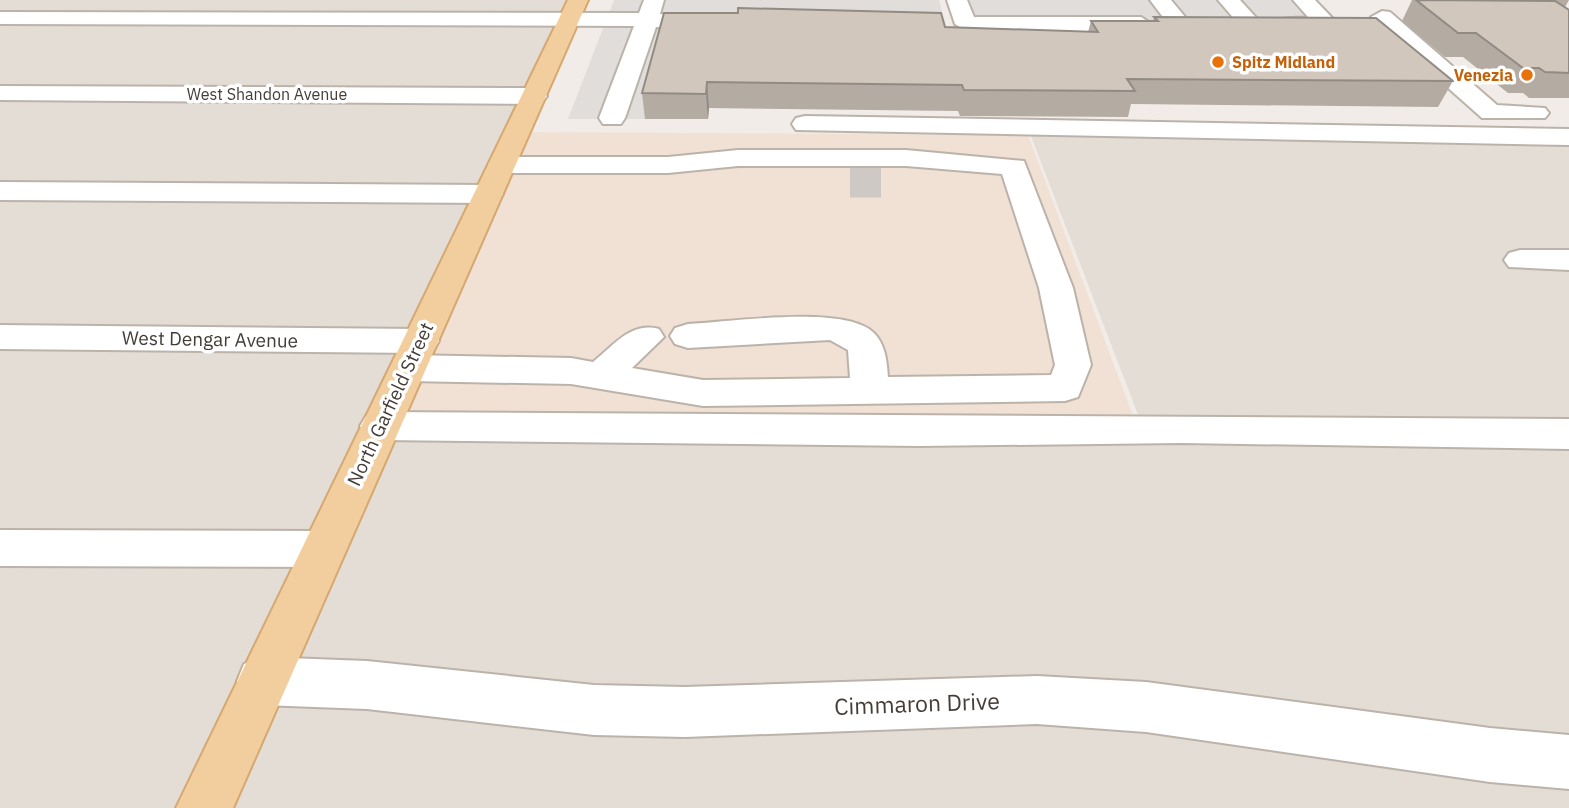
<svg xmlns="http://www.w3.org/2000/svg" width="1569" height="808" font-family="'IBM Plex Sans',sans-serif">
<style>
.residential{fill:#e4ddd5}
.commercial{fill:#f1e0d4}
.parking{fill:#e0dddb}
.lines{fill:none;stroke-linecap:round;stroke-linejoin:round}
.minor-tunnel{stroke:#cec9c4;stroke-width:31;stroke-dasharray:31 15;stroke-linecap:butt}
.minor-casing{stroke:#bbb3aa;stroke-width:4}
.major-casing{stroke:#d5a871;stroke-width:4}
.minor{fill:#fff;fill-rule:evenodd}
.major{fill:#f2ce9f;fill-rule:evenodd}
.wall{fill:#b4aba3}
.shaded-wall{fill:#928b84}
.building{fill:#d1c7bd;stroke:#928b84;stroke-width:2}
.food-dot{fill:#e8710a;stroke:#fff;stroke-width:2.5}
.labels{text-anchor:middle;stroke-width:7;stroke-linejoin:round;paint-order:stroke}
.far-food-label{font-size:16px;font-weight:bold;fill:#c56008;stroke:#fff;text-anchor:start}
.far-street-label{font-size:16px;fill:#433c37;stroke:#fff}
.street-label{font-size:19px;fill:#433c37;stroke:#fff}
.near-street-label{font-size:23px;fill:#433c37;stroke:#fff}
</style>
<rect width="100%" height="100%" fill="#f1ece7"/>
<!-- residential -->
<path class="residential" d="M0,0H576L361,430L1147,438L1031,136L1569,139V808H0Z"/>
<!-- commercial -->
<path class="commercial" d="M507,132L1028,135L1136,424L364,429Z"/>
<!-- parking -->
<path class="parking" d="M614,0H939L949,37L669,27L645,119H568Z
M951,0H1315L1355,40L966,41Z"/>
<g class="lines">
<!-- minor-tunnel -->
<path class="minor-tunnel" d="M850,182H888"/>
<!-- minor casing -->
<g class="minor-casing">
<path id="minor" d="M644,0H664L660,14L678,16L681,21L670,28L656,27L625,118L621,124H603L599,118L634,26L0,24V12L639,13Z
M947,0H967L974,17H1141L1152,24L1141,31H966L955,24Z
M1150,0H1171L1191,24L1180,31L1172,29Z
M1218,0H1240L1262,24L1251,31L1243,29Z
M1293,0H1315L1338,24L1327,31L1277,29L1274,24L1277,19L1308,17Z
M1382,11L1390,12L1497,105L1545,108L1549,113L1545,118H1482L1374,22L1371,17Z
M0,86L534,88L543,91L547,96L543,101L534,104L0,100Z
M805,116L1569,129V145L796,130L792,124L796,118Z
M738,150H906L1024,161L1073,288L1091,365L1078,397L1065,401L703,406L571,384L408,381L395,377L390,368L395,359L408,355L571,358L593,362C613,346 631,321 659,329L664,337L632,368L703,380L850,378L848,350L830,340L688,348L675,344L670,336L675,328L688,324C732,322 834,306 869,329C885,340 887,360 888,377L1051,375L1055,365L1039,288L1002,174L906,166H738L668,173H502L492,171L488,165L492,159L502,157H668Z
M0,182L488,185L498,188L503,194L498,200L488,203L0,200Z
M1520,250H1569V270L1509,267L1504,260L1509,253Z
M0,325L421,329L434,333L439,341L434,349L421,353L0,349Z
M380,412L1569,419V449L1182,443L919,446L380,440L366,436L360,426L366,416Z
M0,530L322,531L338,536L344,549L338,562L322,567L0,566Z
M262,657L367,661L594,685L685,687L1037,676L1146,682L1490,728L1569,735V789L1490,782L1146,732L1037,724L685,737L594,735L367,709L262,705L244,698L237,681L244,664Z"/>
</g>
<!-- major casing -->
<g class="major-casing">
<path id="major" d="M568,0H588L233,808H176Z"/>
</g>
<!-- minor -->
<use href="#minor" class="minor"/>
<!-- major -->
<use href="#major" class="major"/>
</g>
<!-- wall -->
<path class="wall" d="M1412,0H1569L1565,7L1569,10V98H1529L1523,93H1508L1463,57H1445L1402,21Z
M1154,17L1453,81L1438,107L1131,104L1128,117L960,116L958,111L709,108L708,119H645L642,93L945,27L1088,32L1091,21H1153Z"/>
<!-- shaded-wall -->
<path class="shaded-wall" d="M707,82L709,108L708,119L706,94Z"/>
<!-- building -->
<path class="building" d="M1416,0L1555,1L1569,10V73L1545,72L1539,68H1523L1476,33H1458Z
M738,8L941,13L945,27L1098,32L1091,21H1158L1154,17L1376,18L1453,81L1127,79L1135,91L964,90L962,85L707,82L706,94L642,93L664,13H738Z"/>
<!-- markers -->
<g class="food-dot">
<circle cx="1218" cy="62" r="7"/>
<circle cx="1527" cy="75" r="7"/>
</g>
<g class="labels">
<!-- far-food labels -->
<g class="far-food-label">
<text x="1232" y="68">Spitz Midland</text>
<text x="1513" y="81" text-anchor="end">Venezia</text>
</g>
<!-- far-street labels -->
<g class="far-street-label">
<text x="267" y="100">West Shandon Avenue</text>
</g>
<!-- street labels -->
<g class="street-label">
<text transform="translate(210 339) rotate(1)" y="7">West Dengar Avenue</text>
<text transform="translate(390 404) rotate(-65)" y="7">North Garfield Street</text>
</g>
<!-- near-street labels -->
<g class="near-street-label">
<text transform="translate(917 704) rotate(-2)" y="8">Cimmaron Drive</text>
</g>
</g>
</svg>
